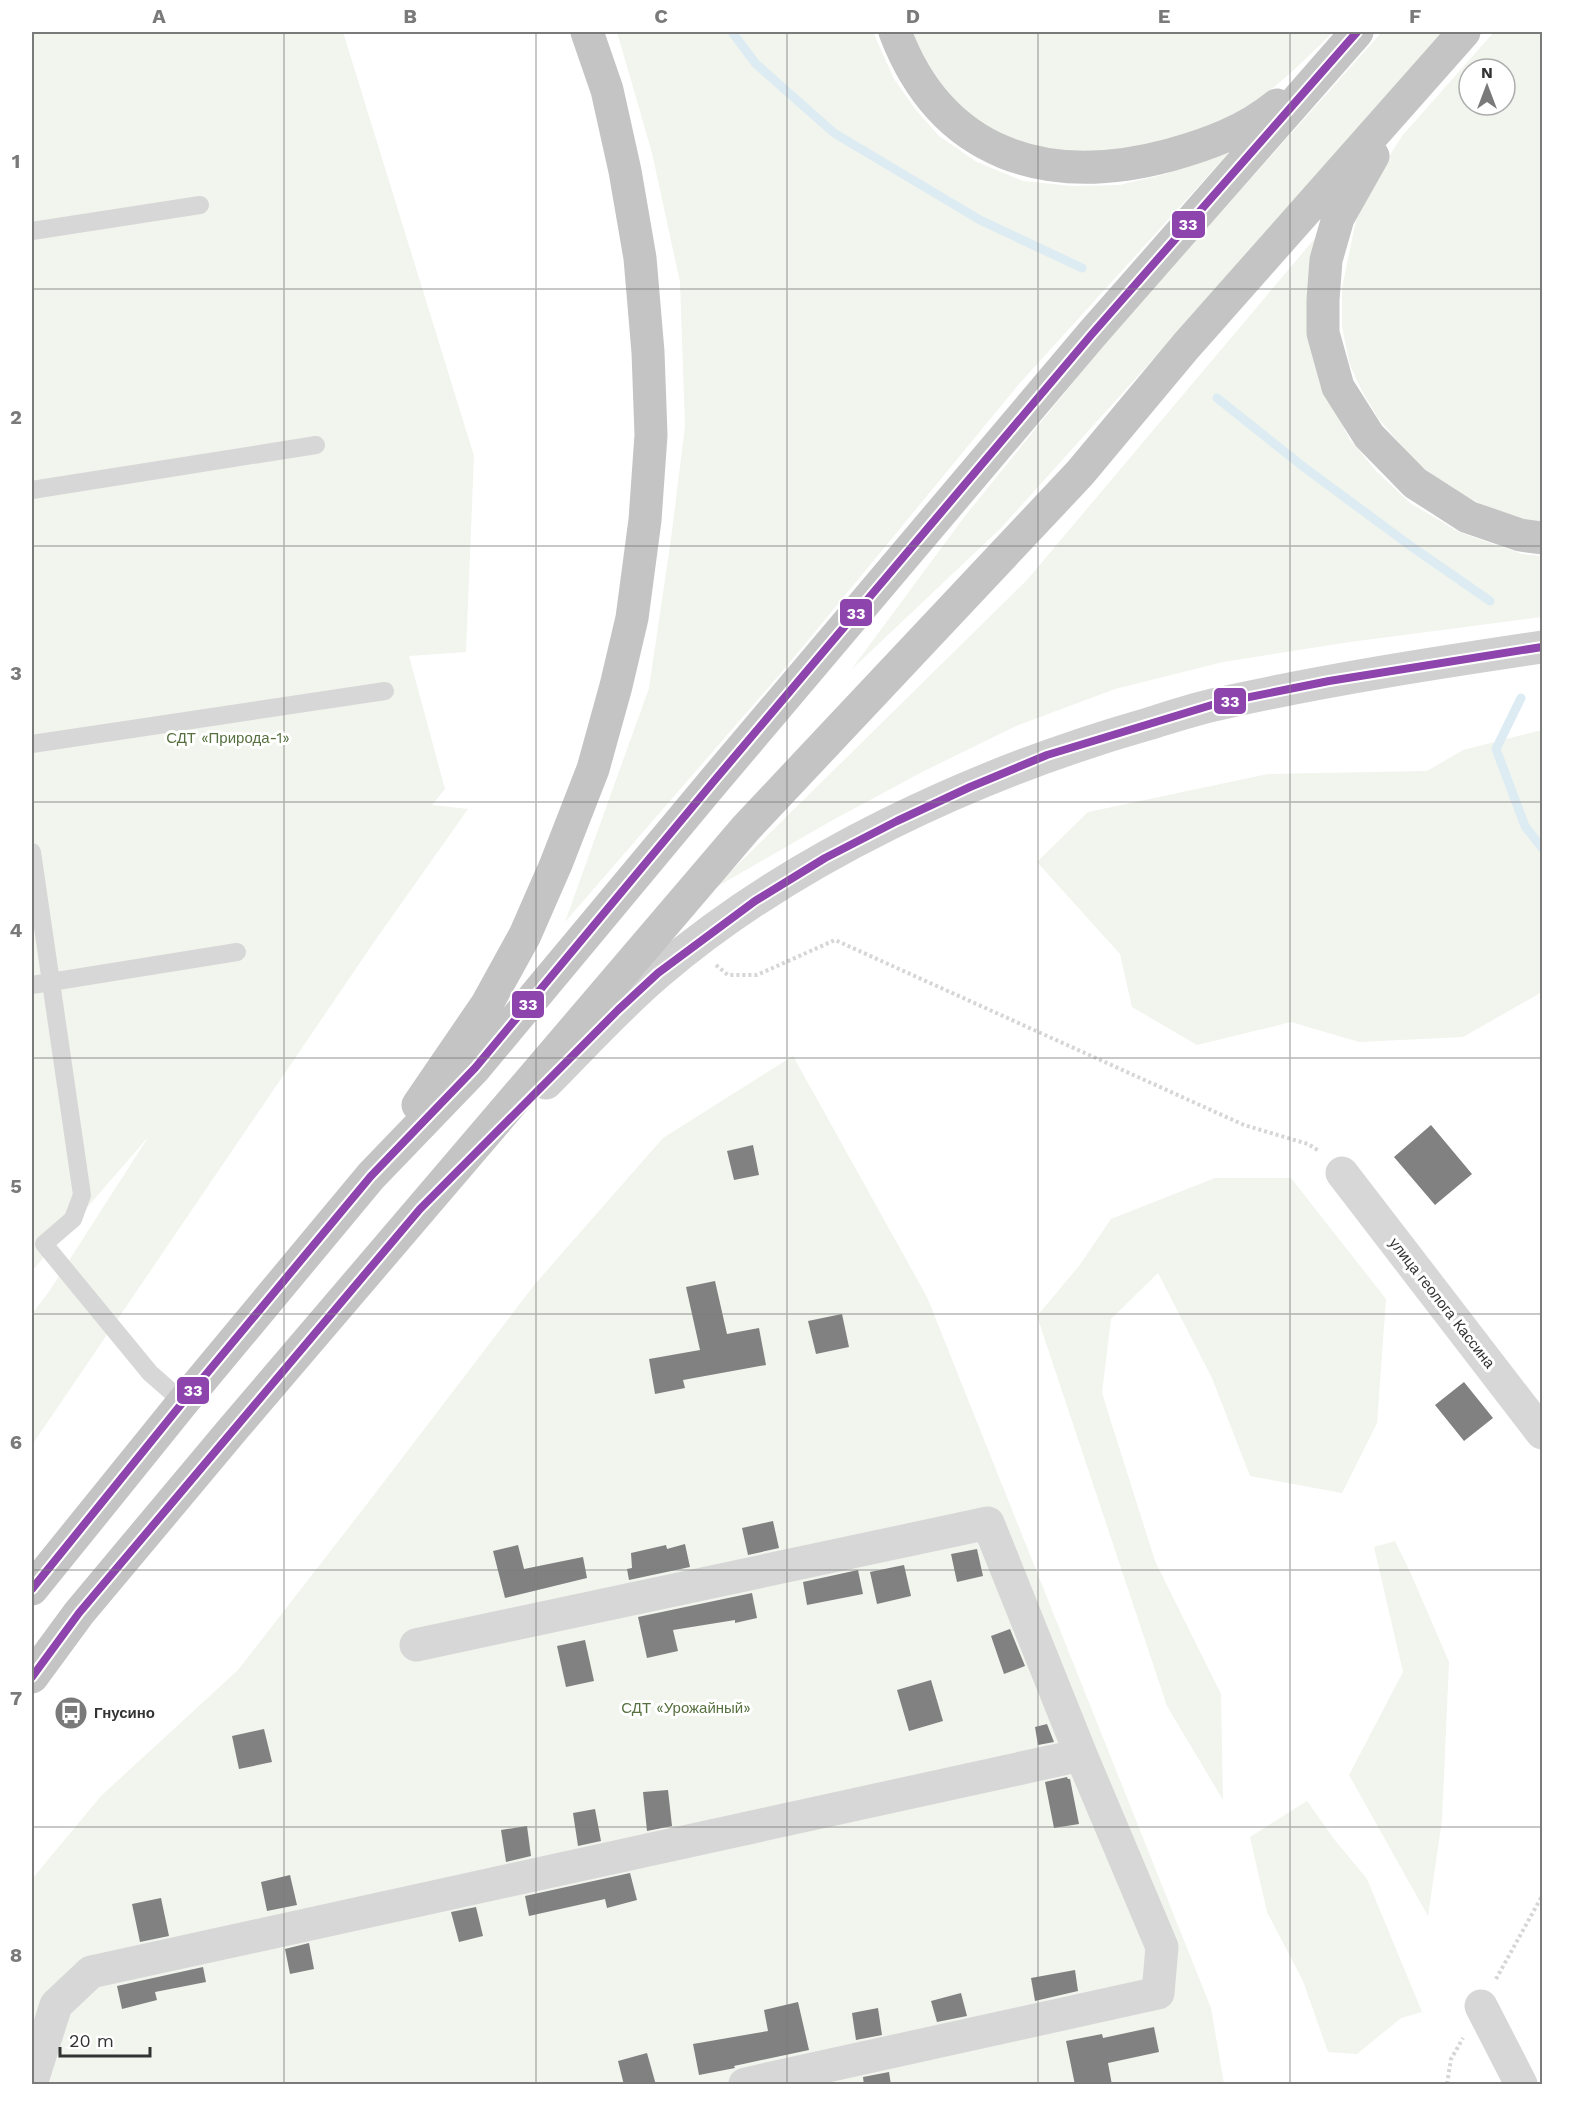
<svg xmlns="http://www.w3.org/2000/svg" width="1574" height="2116" font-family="'Work Sans',sans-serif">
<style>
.green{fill:#f1f5ed;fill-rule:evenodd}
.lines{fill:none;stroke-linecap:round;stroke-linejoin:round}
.stream{stroke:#ddebf3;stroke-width:9}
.building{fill:#818181}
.path{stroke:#d6d6d6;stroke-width:4;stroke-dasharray:3 3;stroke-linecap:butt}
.lane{stroke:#d7d7d7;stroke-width:18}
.street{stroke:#d7d7d7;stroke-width:33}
.secondary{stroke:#d0d0d0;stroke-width:33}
.highway{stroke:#c4c4c4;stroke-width:33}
.bus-1-casing{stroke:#fff;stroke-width:12}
.bus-1{stroke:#8e44ad;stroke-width:8}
.grid{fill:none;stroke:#7a7a7a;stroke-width:1.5;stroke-opacity:0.55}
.labels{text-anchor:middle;stroke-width:6;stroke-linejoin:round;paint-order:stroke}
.park-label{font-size:15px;fill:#56703f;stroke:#fff}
.street-label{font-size:15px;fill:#333;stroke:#fff}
.poi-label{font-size:15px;font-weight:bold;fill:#333;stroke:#fff;text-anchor:start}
.line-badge{stroke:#fff;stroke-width:2}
.badge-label{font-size:16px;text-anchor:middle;font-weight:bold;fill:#fff}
.neatline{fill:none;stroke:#7a7a7a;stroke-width:2}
.grid-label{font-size:20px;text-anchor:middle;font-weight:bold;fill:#7a7a7a}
</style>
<rect width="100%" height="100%" fill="#fff"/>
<!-- green -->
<path class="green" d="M32,32H343L474,456L466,652L409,656L445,789L432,805L468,809L374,942L32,1445V1314L50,1290L149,1136L32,1271Z
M617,32H873L894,79L916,110L939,136L977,162L1023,181L1072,186L1119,185L1166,174L1234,147L1019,384L786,667L565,922L649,688L671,539L685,426L680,282L652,153Z
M912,32H1333C1307,57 1282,84 1251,104C1202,134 1135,155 1078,155C1066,155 1053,150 1042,148C1032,146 1020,145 1011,140C963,118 933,79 912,32Z
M1382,32H1443L1218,287L1001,528L851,670L965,516L1113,333Z
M1494,32H1542V523L1519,521L1483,505L1448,487L1416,463L1378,418L1362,391L1350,365L1342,327V288L1356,220L1375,179L1402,136ZM1469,69H1505V105H1469Z
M1316,237L1333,407L1349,438L1376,471L1410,503L1459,532L1522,554L1542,556V617L1350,642L1223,662L1115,689L1016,726L924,771L831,821L713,889L1027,580Z
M1542,730V992L1463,1037L1359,1042L1291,1022L1197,1045L1132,1007L1120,954L1037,862L1088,812L1268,774L1427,771L1463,750Z
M793,1056L927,1297L1211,2008L1224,2084H32V1879L101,1796L238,1670L367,1504L535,1284L663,1138Z
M1215,1178H1291L1386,1299L1377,1423L1342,1493L1250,1476L1212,1378L1158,1273L1111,1319L1102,1393L1155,1561L1221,1694L1223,1800L1167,1706L1037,1316L1079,1266L1111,1219Z
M1395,1541L1411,1574L1449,1662L1442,1820L1428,1916L1349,1775L1403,1672L1374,1547Z
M1307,1801L1334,1839L1367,1879L1422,2012L1401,2018L1357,2054L1328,2052L1303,1981L1267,1912L1250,1837Z"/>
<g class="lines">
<!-- stream -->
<path class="stream" d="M732,32L756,64L834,133L980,220L1082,268
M1217,398L1305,468L1412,547L1490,601
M1521,698L1496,749L1525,826L1542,848"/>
</g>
<!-- building -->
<path class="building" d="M1431,1125L1472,1174L1435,1205L1394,1157Z
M753,1145L759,1175L734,1180L727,1151Z
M715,1281L727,1334L759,1328L766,1365L683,1380L685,1388L655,1394L649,1359L700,1350L686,1287Z
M842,1314L849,1347L816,1354L808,1321Z
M1464,1382L1493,1418L1464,1441L1435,1405Z
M773,1521L779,1548L748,1555L742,1528Z
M685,1544L690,1567L629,1580L627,1569L632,1568L631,1553L666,1545L667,1549Z
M518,1545L524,1569L583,1557L587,1578L505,1598L493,1551Z
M977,1549L983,1576L957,1582L951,1554Z
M904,1565L911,1596L877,1604L870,1572Z
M858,1570L863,1594L807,1605L803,1582Z
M752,1593L757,1618L735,1623V1620L673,1630L678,1651L647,1658L638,1617Z
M1010,1629L1025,1666L1004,1674L991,1636Z
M585,1640L594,1681L566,1687L557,1646Z
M931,1680L943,1721L909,1731L897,1690Z
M1047,1724L1054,1742L1038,1745L1035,1727Z
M264,1729L272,1762L239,1769L232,1736Z
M1067,1777L1068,1779H1070L1079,1824L1054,1828L1045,1782Z
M668,1790L672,1826L647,1831L643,1792Z
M595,1809L601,1841L578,1846L573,1813Z
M527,1826L531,1856L506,1862L501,1830Z
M630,1873L637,1900L607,1908L605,1899L529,1916L525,1896Z
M290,1875L297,1905L267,1911L261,1882Z
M161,1898L169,1936L140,1942L132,1904Z
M476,1907L483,1936L459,1942L451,1912Z
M309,1943L314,1969L290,1974L285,1949Z
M203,1967L206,1982L155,1992L157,2000L122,2009L117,1986Z
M1075,1970L1078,1991L1035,2001L1031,1978Z
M961,1993L967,2016L937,2022L931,2001Z
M798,2002L809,2050L734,2066L735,2068L699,2075L693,2044L768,2031L764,2010Z
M878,2008L882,2035L856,2040L852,2013Z
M1154,2027L1159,2052L1108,2063L1112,2085H1075L1066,2041L1102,2034L1103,2038Z
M647,2053L656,2085H624L618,2061Z
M889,2072L891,2085H864L863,2077Z"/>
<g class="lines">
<!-- path -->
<path class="path" d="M716,965L728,975H757L835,940L1244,1125L1308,1144L1319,1151
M1496,1979L1542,1896
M1447,2084L1451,2059L1463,2038"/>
<!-- lane -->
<path class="lane" d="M32,231L200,205
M32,490L316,445
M32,744L385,691
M32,852L82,1195L73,1219L44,1244L150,1373L183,1402
M32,985L237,952"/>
<!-- street -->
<path class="street" d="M1342,1173L1542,1433
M1481,2006L1521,2084
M32,2081L56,2005L91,1972L1081,1755L988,1523L416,1645
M745,2084L1158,1993L1162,1947L1081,1755"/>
<!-- secondary -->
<path class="secondary" d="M546,1083C583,1046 618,1007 658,973C792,858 979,772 1148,724C1171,717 1194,709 1218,704C1325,680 1434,663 1542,647"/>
<!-- highway -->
<path class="highway" d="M895,32C942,156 1048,188 1170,155C1209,144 1245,131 1277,105
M1373,156L1338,218L1326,260L1323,300V333L1338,387L1369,436L1415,483L1468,517L1520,535L1542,538
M418,1105L487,1004L525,935L556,864L593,769L616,686L632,618L645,520L651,435L648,352L640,258L625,171L607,90L587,32
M32,1589L183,1402L371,1176L475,1068L714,781L1092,334L1357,32
M32,1677L79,1613L233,1429L746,828L1080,473L1186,346L1464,32"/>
<!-- bus-1 casing -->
<g class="bus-1-casing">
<path id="bus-1" d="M32,1589L183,1402L371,1176L475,1068L714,781L1092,334L1357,32
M32,1677L79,1613L420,1209L618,1010L658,973L755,901L825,858L897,821L970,787L1047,755L1215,704L1329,681L1542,647"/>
</g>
<!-- bus-1 -->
<use href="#bus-1" class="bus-1"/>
</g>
<!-- grid -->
<path class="grid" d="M284,32V2084M536,32V2084M787,32V2084M1038,32V2084M1290,32V2084M32,289H1542M32,546H1542M32,802H1542M32,1058H1542M32,1314H1542M32,1570H1542M32,1827H1542"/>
<!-- icons -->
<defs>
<g id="bus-disc" transform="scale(1.725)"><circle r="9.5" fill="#7a7a7a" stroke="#fff"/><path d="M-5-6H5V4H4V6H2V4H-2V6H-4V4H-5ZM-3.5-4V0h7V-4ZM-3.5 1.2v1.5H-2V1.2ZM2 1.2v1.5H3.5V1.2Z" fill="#fff"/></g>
</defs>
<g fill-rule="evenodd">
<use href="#bus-disc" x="71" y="1713"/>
</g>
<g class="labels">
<!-- park labels -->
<g class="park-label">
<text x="228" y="743">СДТ «Природа-1»</text>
<text x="686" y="1713">СДТ «Урожайный»</text>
</g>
<!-- street labels -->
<g class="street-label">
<text transform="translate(1442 1303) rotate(52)" y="5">улица геолога Кассина</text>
</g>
<!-- poi labels -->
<g class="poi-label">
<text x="94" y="1718">Гнусино</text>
</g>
</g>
<g class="line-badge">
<rect x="1171" y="210" width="35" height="29" rx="6" fill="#8e44ad"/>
<rect x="839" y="598" width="34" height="29" rx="6" fill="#8e44ad"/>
<rect x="1213" y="687" width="34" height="28" rx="6" fill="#8e44ad"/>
<rect x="511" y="990" width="34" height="29" rx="6" fill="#8e44ad"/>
<rect x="176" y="1376" width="34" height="29" rx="6" fill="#8e44ad"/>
</g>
<g class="badge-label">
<text x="1188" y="230">33</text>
<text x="856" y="619">33</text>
<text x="1230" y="707">33</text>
<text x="528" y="1010">33</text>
<text x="193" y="1396">33</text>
</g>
<!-- border -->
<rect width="1574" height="2116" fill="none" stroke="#ffffff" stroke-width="66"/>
<!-- north arrow -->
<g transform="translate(1487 87)"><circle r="28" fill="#ffffff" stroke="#adadad" stroke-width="1.5"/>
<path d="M0-4.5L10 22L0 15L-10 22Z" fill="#7a7a7a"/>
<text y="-9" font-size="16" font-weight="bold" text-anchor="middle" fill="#333333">N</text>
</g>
<!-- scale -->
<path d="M60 2047v9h90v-9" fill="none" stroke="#333333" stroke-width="3"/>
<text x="69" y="2047" font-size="18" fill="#333333" stroke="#ffffff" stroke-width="4.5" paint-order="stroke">20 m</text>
<rect x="33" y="33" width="1508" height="2050" class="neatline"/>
<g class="grid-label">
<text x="159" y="23">A</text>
<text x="410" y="23">B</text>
<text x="661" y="23">C</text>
<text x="913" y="23">D</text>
<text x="1164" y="23">E</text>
<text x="1415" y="23">F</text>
<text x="16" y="168">1</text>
<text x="16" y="424">2</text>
<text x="16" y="680">3</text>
<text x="16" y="937">4</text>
<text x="16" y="1193">5</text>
<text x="16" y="1449">6</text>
<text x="16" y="1705">7</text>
<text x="16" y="1962">8</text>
</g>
</svg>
